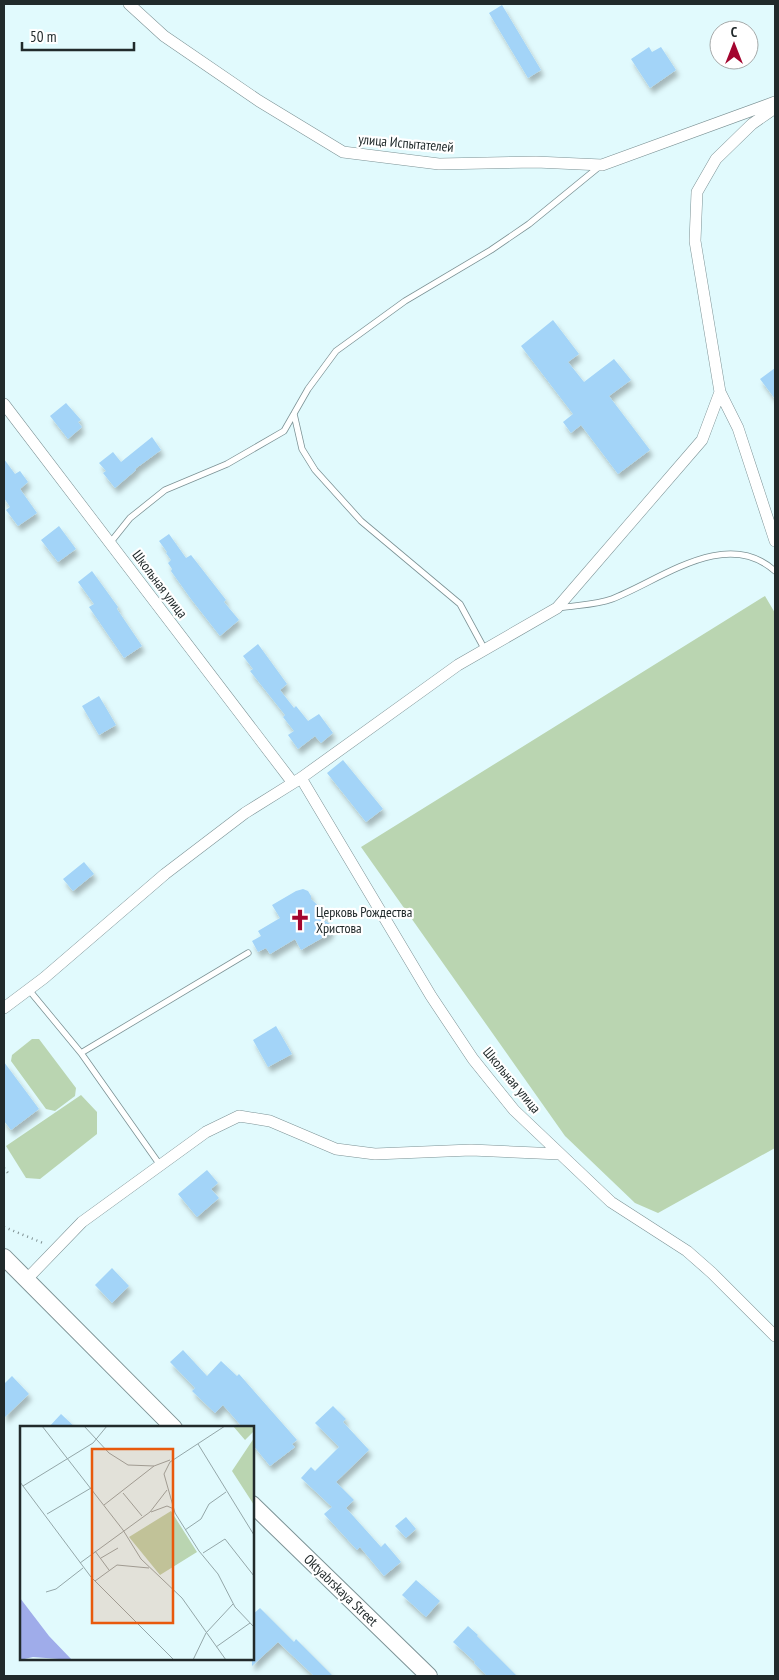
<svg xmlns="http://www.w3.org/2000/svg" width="779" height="1680" font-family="'PT Sans Narrow',sans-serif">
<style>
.green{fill:#bad5b1}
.building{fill:#a3d4f8;filter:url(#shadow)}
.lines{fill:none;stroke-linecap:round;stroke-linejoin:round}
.lane-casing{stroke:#7c9295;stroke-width:7}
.street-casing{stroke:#7c9295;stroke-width:12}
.secondary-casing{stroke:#7c9295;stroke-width:18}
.path{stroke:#7f9092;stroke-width:2.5;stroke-dasharray:1 4;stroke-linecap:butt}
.lane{stroke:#fff;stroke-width:5.5}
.street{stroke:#fff;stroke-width:11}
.secondary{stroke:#fff;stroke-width:16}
.labels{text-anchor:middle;stroke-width:4.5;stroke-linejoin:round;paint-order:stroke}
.street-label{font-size:14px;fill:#212a2b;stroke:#fff}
.poi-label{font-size:14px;fill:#212a2b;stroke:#fff;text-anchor:start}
.inset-road{fill:none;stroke:#94a7a9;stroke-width:1}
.view{fill:#e8590c;fill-opacity:0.15;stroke:#e8590c;stroke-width:2.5}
.inset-edge{fill:none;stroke:#212a2b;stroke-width:2.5}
</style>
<defs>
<filter id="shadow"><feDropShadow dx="3" dy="5.5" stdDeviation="2.5" flood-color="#0004"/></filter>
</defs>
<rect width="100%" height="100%" fill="#e1fafd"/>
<!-- green -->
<path class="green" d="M765,596L775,613V1148L658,1213L635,1203L565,1136L361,847Z
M32,1039H39L76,1088L75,1096L55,1111L46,1109L11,1061L12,1055Z
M81,1095L97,1112V1134L40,1179L26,1178L6,1146Z"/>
<!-- building -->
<path class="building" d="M502,5L541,70L528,78L489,13Z
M649,47L652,52L661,47L676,70L650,88L631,59Z
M553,320L579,354L568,362L584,382L614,359L631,380L609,396L650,450L618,474L581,425L571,433L563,422L573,414L521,346Z
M775,368V399L760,379Z
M66,403L81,420L78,422L82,427L68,439L50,416Z
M152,437L161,450L135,469L136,470L115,488L103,473L106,471L99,463L113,452L121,462Z
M4,459L15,474L20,471L28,482L20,489L37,513L18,526L6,510L10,507L4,498Z
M59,526L76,549L58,562L41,540Z
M169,534L186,558L191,555L226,600L224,602L239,620L220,636L191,599L171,571L172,569L168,563L171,560L166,553L167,552L159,541Z
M92,571L118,607L117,609L142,646L124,658L89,607L94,604L78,582Z
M258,644L287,684L280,690L294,708L296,706L308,721L319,714L333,733L321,743L315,736L298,749L288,735L294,731L283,717L285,715L250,671L253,669L243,656Z
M99,696L116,725L99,735L82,706Z
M343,760L383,809L366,822L327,773Z
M84,862L94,874L73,891L63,879Z
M303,889L308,891L311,896V899L323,910L325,921L330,924L331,929L329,934L301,950L295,939L270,954L266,948L258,952L252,941L261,936L258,931L280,918L272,905L296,891Z
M276,1026L292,1054L268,1067L253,1040Z
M4,1062L39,1109L11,1130L4,1121Z
M207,1170L218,1183L211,1189L219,1198L197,1217L178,1194Z
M112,1268L129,1286L112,1303L95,1285Z
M183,1350L207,1376L221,1361L237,1376L239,1374L297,1440L292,1444L295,1447L270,1466L252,1444V1428H243L223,1405L215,1413L192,1391L195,1388L170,1362Z
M12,1376L29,1394L4,1418V1384Z
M333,1406L346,1419L343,1422L369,1450L336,1482L354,1500L346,1508L381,1547L385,1543L401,1562L384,1576L360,1547L357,1550L324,1514L332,1507L301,1478L311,1467L315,1471L339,1447L315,1423Z
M61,1414L76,1428H48Z
M406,1517L416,1529L406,1538L395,1526Z
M416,1580L440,1601L426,1617L402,1595Z
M260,1608L294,1642L296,1639L333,1676H314L278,1642L252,1666V1615Z
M468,1626L478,1635L477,1636L517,1676H487L474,1663L475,1662L453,1642Z"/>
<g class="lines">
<!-- lane casing -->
<g class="lane-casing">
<path id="lane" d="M294,414L302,449L315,470L361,521L460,604L485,650
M110,543L130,518L165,490L227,464L284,431L308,389L336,351L405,301L491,250L529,224L600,166
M559,608C576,605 596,605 612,599C661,580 726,527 775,571
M29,990L81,1053L160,1165
M81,1053L248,953"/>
</g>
<!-- street casing -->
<g class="street-casing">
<path id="street" d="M129,4L164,36L259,101L343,152L439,164L536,162L602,165L775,102
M720,392L738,428L775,541
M4,404L293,783
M301,778L431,996L473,1059L514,1110L611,1202L687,1251L712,1273L775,1336
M4,1008L44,978L165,874L245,813L301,778L458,665L557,608L702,440L720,392L695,241L697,192L716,159L752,124L775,108
M26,1280L82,1222L206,1132L239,1116L270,1121L336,1149L375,1154L471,1150L560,1154"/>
</g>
<!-- secondary casing -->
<g class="secondary-casing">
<path id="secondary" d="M4,1257L174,1428
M252,1504L429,1676"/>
</g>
<!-- path -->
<path class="path" d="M4,1168L8,1173
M4,1227L43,1243"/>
<!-- lane -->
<use href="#lane" class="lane"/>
<!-- street -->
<use href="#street" class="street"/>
<!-- secondary -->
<use href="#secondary" class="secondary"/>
</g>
<!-- icons -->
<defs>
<g id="church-bare" transform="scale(1.725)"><path d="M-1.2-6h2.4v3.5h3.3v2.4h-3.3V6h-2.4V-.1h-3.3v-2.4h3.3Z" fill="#a3052f" stroke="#fff" stroke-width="2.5" paint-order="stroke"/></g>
</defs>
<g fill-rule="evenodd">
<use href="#church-bare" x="300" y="920"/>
</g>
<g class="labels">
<!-- street labels -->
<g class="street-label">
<text transform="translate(406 143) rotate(5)" y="5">улица Испытателей</text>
<text transform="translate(160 584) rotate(53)" y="5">Школьная улица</text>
<text transform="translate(512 1080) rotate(50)" y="5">Школьная улица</text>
<text transform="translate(341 1590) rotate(44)" y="5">Oktyabrskaya Street</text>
</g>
<!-- poi labels -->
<g class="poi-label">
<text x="316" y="917">Церковь Рождества<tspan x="316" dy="16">Христова</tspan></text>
</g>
</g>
<!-- overview -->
<g transform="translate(20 1426)">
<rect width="234" height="234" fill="#e1fafd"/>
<path d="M213,0H234V5L225,14ZM234,12V79L212,45ZM151,85L177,126L140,149L109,111Z" fill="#bad5b1"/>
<path d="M0,172L29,210L52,234L13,231L0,234Z" fill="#9facea"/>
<path class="inset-road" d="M22,0L103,104M64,0L89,27L108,39L134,40L150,34M205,0L150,36L144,48L155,87L179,125L198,148L215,181L234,201M178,18L234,109M0,56L71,151L154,234M3,60L73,17L87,0M103,67L122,90M84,79L134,40M131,86L147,80L154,83M27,88L71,62M103,104L121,133L162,172L206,234M165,104L181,93L189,78L206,66M75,125L89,144M183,127L205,113L234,150M81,132L98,122M60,137L130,86L147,64M75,155L97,139L129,142M26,166L36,163L63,142M196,221L230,197M173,234L186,207L213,178"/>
<path class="view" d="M72,23H153V197H72Z"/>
<rect width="234" height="234" class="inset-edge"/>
</g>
<!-- border -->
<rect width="779" height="1680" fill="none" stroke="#212a2b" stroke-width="10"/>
<!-- north arrow -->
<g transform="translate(734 45)"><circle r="24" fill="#ffffff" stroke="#a6aaaa"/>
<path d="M0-4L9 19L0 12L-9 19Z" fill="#a3052f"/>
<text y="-8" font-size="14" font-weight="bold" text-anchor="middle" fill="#212a2b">С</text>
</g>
<!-- scale -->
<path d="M22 42v8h112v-8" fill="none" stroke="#212a2b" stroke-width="2.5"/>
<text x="30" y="42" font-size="15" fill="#212a2b" stroke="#ffffff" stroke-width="4" paint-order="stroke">50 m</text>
</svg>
